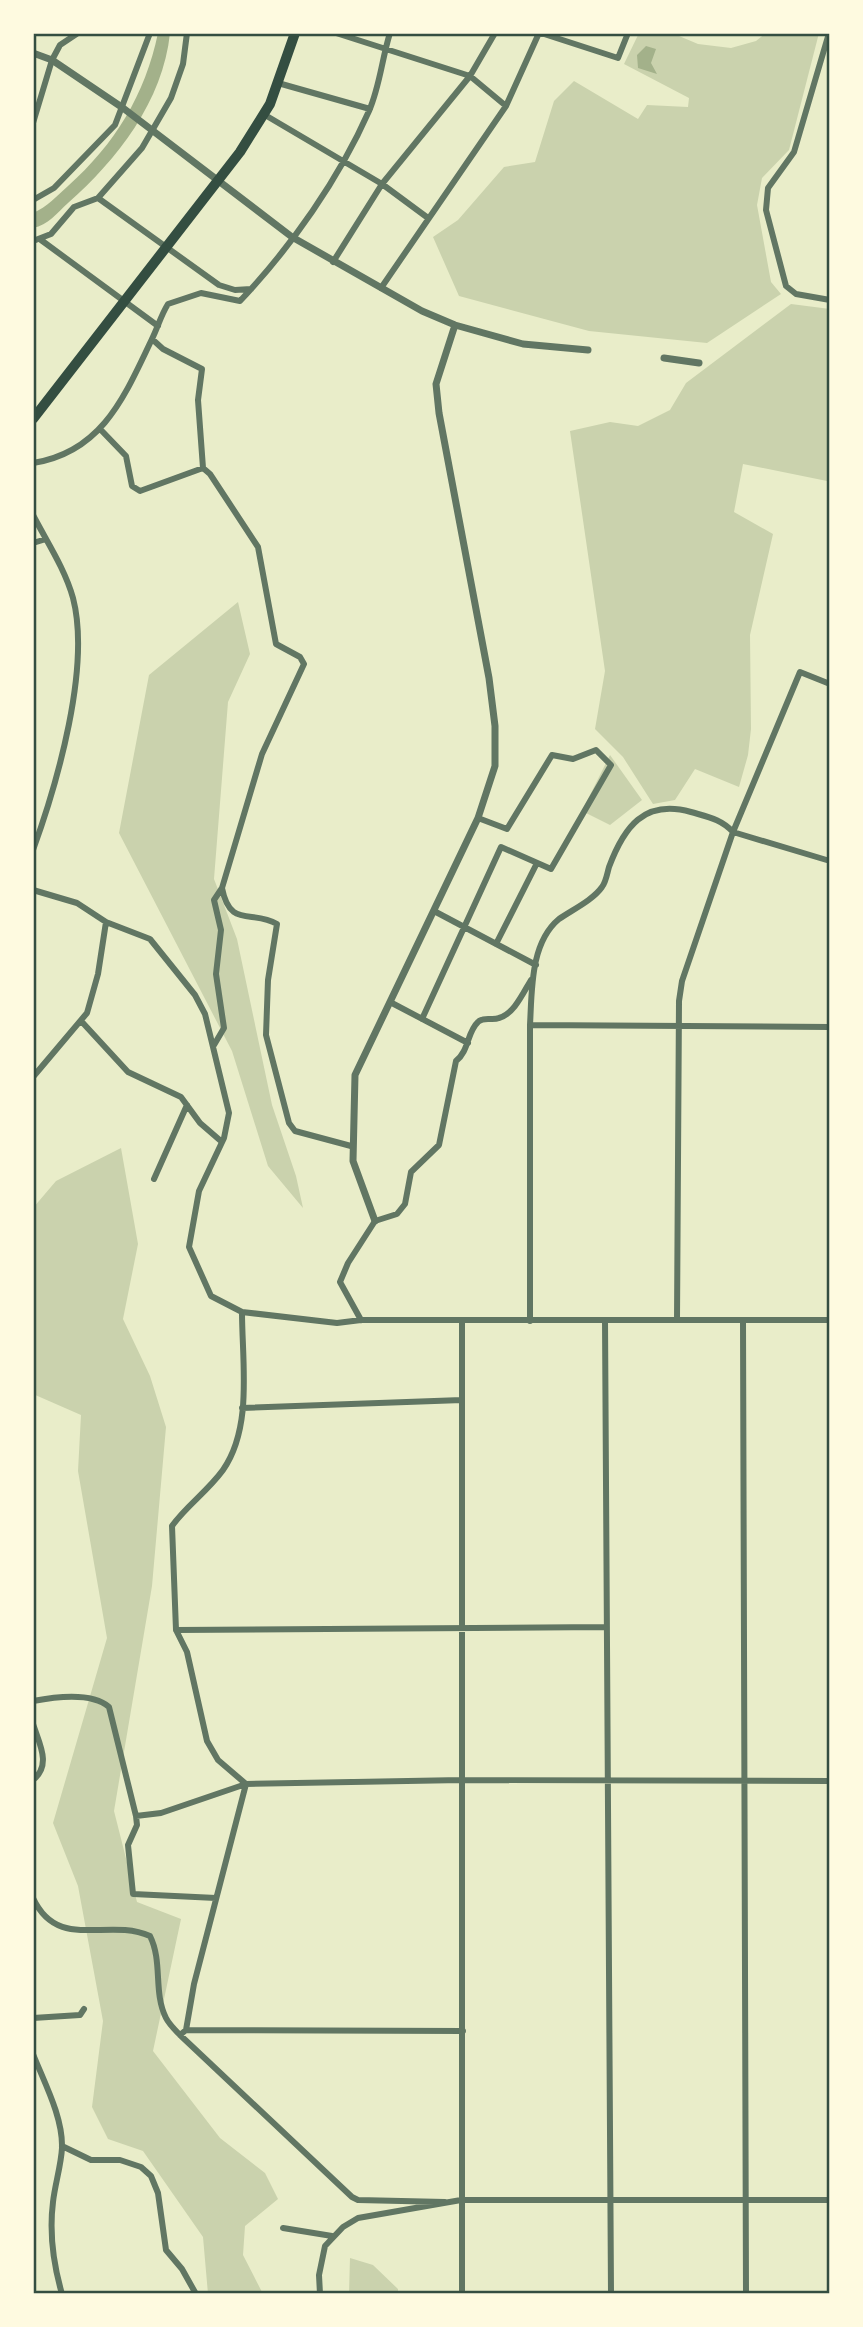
<svg xmlns="http://www.w3.org/2000/svg" width="863" height="2327" font-family="'Zilla Slab',serif">
<style>
.green{fill:#cad2ad}
.water{fill:#a3b18a}
.lines{fill:none;stroke-linecap:round;stroke-linejoin:round}
.minor{stroke:#617663;stroke-width:6}
.tertiary{stroke:#617663;stroke-width:7}
.trunk{stroke:#344e41;stroke-width:10}
.neatline{fill:none;stroke:#344e41;stroke-width:2.5}
</style>
<rect width="100%" height="100%" fill="#e9edc9"/>
<!-- green -->
<path class="green" d="M639,33H672L698,44L731,48L756,41L766,33H819L789,150L762,178L757,205L771,282L781,294L707,343L589,331L459,296L433,237L458,220L504,167L535,162L554,101L574,81L638,119L647,105L688,107L689,98L624,64Z
M791,304L830,309L827,481L743,464L734,512L773,534L750,635L751,729L748,755L739,787L695,769L675,800L653,804L623,757L595,729L605,671L570,431L610,422L638,426L670,410L686,383Z
M238,602L250,654L228,702L214,879L237,939L272,1105L296,1176L303,1208L268,1166L232,1051L119,833L149,675Z
M610,755L642,800L610,825L582,811Z
M121,1148L138,1244L123,1319L150,1376L166,1427L152,1586L114,1811L137,1902L181,1919L153,2051L220,2138L265,2173L278,2199L245,2226L243,2255L263,2294H208L203,2237L143,2151L108,2139L92,2107L103,2021L78,1886L53,1823L107,1638L78,1471L81,1415L33,1394V1208L56,1181Z
M350,2258L373,2265L398,2289V2294H349Z"/>
<!-- water -->
<path class="water" d="M158,33H170C163,101 117,160 68,203C57,213 48,225 33,228V213C47,207 57,196 68,186C115,144 145,95 158,33Z
M646,46L656,49L651,63L657,74L638,68L637,55Z"/>
<g class="lines">
<!-- minor -->
<path class="minor" d="M336,33L470,76L506,106
M541,33L618,58L628,33
M829,33L794,152L768,188L766,210L786,286L796,294L830,300
M278,83L370,109
M265,115L382,184L428,218
M33,123L52,60L60,45L78,33
M98,198L219,285L235,290L251,289
M33,200L54,188L115,125L150,33
M41,240L158,326
M33,241L51,234L74,207L98,198L142,148L171,98L183,64L187,33
M333,262L382,184L470,76L495,33
M381,288L506,106L539,33
M152,339L163,349L202,369L198,400L203,468
M101,430L126,456L132,486L140,491L203,468L210,474L258,547L276,644L300,657L304,664L262,754L222,888L214,900L221,930L216,974L224,1028L214,1045
M33,463C103,452 125,395 152,339C158,327 161,315 168,304L201,293L240,301C291,247 339,179 369,111C380,86 382,58 390,33
M33,515C47,542 65,569 73,598C91,667 57,784 33,850
M33,543L46,539
M222,888C230,929 252,909 277,924L268,980L266,1035L289,1123L295,1131L351,1146
M33,890L77,903L106,922L150,939L195,995L205,1014L229,1113L224,1138L199,1191L189,1247L211,1296L242,1312L337,1323L361,1320H830
M434,911L536,965
M496,944L537,863
M390,1002L468,1043
M422,1019L501,847L551,869L611,765L596,750L573,759L552,755L507,829L478,818
M82,1022L128,1072L181,1097L200,1123L222,1142
M530,1025L830,1027
M33,1077L87,1013L98,974L106,922
M154,1179L187,1105
M242,1312C242,1362 253,1427 223,1470C207,1492 186,1506 172,1526L176,1630L187,1652L207,1741L218,1760L246,1784
M361,1320L340,1282L348,1263L375,1221L397,1214L405,1204L411,1172L439,1145L456,1061C469,1051 467,1032 478,1022C484,1016 492,1021 499,1018C514,1014 523,993 531,980
M605,1320L611,2294
M677,1320L679,1001L682,981L733,832L830,861
M530,1321V1025C532,991 530,943 559,919C572,910 593,900 602,887C606,882 607,874 609,867C624,827 644,799 691,812C708,817 721,819 733,832L800,672L830,684
M743,1321L746,2294
M462,1322V2294
M242,1408L462,1400
M176,1630L606,1627
M33,1701C54,1697 92,1692 109,1707L136,1816L137,1825L128,1845L133,1894L216,1898
M33,1724C39,1743 52,1765 33,1780
M136,1816L161,1813L246,1784L462,1780L830,1781
M33,1898C58,1952 107,1917 150,1936C163,1962 153,1992 166,2018C169,2024 175,2030 180,2035L352,2197L358,2200L445,2202
M33,2018L80,2015L84,2009
M186,2030L194,1984L246,1784
M180,2035L186,2030L463,2031
M33,2054C44,2082 63,2117 62,2148C61,2166 55,2184 53,2202C49,2234 53,2263 62,2294
M62,2146L91,2160H120L141,2167L151,2176L158,2193L166,2250L182,2269L196,2294
M283,2228L332,2236
M320,2294L319,2275L325,2246L343,2227L358,2218L461,2200H830"/>
<!-- tertiary -->
<path class="tertiary" d="M33,53L52,60L123,108L292,237L422,311L455,325L523,344L588,350
M664,358L699,363
M375,1221L353,1161L355,1075L478,818L495,766V726L489,678L439,413L436,384L455,325"/>
<!-- trunk -->
<path class="trunk" d="M33,419L240,152L270,104L295,33"/>
</g>
<!-- border -->
<rect width="863" height="2327" fill="none" stroke="#fefae0" stroke-width="70"/>
<rect x="35" y="35" width="793" height="2257" class="neatline"/>
</svg>
